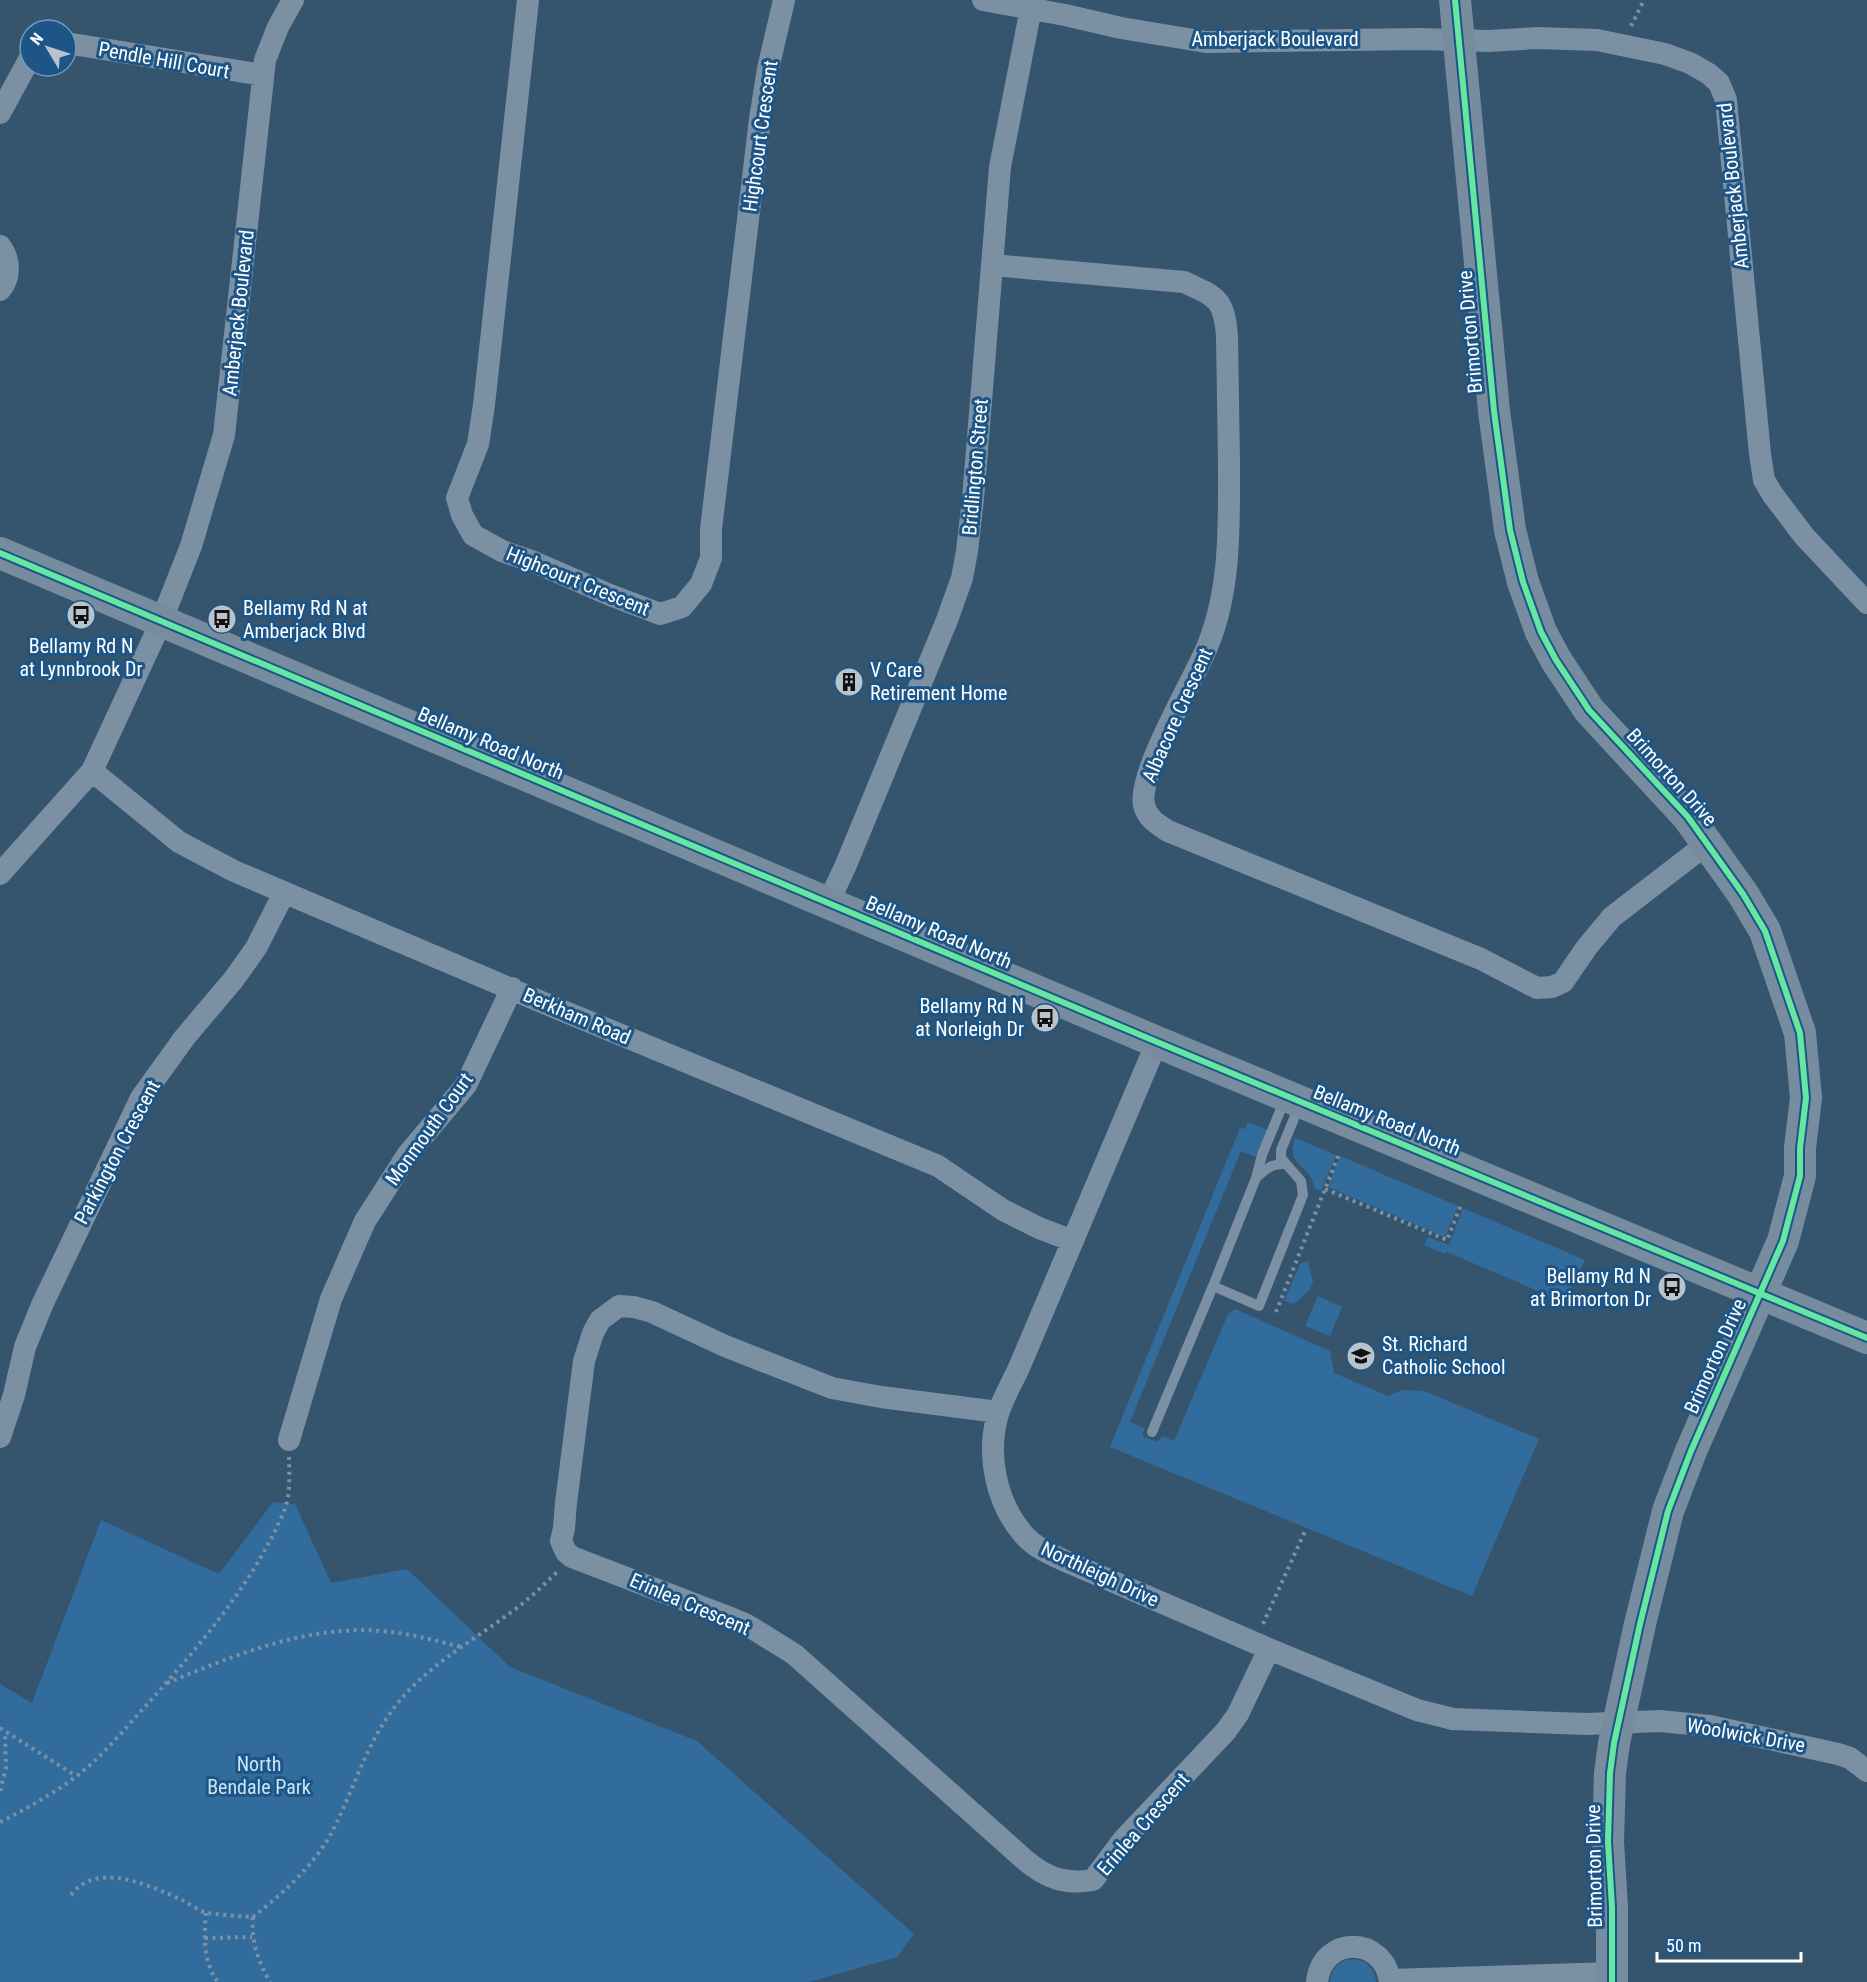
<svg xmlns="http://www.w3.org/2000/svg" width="1867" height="1982" font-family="'Roboto Condensed',sans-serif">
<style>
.green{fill:#316c9d}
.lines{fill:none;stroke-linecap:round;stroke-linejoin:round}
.path{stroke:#7c90a4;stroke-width:4;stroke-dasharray:3 4.5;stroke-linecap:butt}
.lane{stroke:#7c90a4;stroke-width:10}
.street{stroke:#7c90a4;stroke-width:22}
.secondary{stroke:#778d9f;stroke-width:32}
.cycleway-casing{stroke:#1d5686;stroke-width:10}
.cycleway{stroke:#66e7a1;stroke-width:6}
.labels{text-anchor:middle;stroke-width:6;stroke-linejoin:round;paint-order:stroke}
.street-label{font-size:20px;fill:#fff;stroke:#1d5686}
.poi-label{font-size:20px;fill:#fff;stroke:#1d5686;text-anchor:start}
.park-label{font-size:20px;fill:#cae4f8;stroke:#1d5686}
</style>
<rect width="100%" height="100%" fill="#35546e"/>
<!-- green -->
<path class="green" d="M1248,1122L1268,1130L1256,1157L1241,1151L1130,1422L1145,1428L1142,1436L1158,1442L1162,1436L1174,1441L1228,1314L1235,1309L1330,1351L1334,1373L1388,1396L1403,1390L1424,1391L1539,1439L1472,1596L1110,1447L1240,1128L1245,1129Z
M1295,1138L1336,1155L1321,1191L1314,1188C1312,1164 1285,1168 1295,1138Z
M1340,1156L1458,1206L1445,1237L1328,1187Z
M1463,1208L1585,1260L1564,1302L1447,1252L1445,1254L1424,1245L1428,1237L1449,1245Z
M1308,1261L1313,1282L1309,1290L1294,1304L1284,1301L1300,1264Z
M1318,1296L1342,1307L1330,1336L1305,1326Z
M273,1502L295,1504L331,1583L407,1569L510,1667L697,1741L914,1934L897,1957L809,1982H0V1684L32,1703L101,1520L219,1574Z
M1353,1959C1366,1960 1375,1968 1376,1982H1330C1331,1968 1339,1960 1353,1959Z"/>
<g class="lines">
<!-- path -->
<path class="path" d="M1631,26L1644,0
M1325,1189L1447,1240L1461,1205
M1276,1312L1339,1154
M1263,1624L1306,1529
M167,1683C233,1656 306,1625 380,1631C408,1633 434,1640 461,1647
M0,1728L76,1776
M0,1791L6,1768L5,1733
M0,1822C26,1809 51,1795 74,1778C100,1759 121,1733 142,1710C195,1651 253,1585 284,1511C291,1494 289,1475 289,1457
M71,1895C97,1860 151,1886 182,1900C190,1904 199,1911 207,1913C222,1915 238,1916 253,1917C251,1941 258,1961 270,1982
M206,1913C204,1936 203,1963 218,1982
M253,1917C283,1893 314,1866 333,1830C354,1789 367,1741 397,1704C427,1666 471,1642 510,1613C527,1601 543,1586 558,1571
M205,1938L252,1937"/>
<!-- lane -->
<path class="lane" d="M1285,1099L1262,1155L1256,1178L1213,1286L1259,1306L1303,1195L1301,1181L1286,1164L1281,1158V1150L1300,1104
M1256,1178C1266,1169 1272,1163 1286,1164
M1152,1432L1213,1286"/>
<!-- street -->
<path class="street" d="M528,0L484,405L478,444L457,498L462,515L473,535L502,551L534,562L610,595L660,614L682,607L701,584L711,558V529L760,119L768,69L784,0
M983,0L1065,15L1121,28L1206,42L1420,39L1489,41L1537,38L1597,40L1665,54L1690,63L1709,74L1719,83L1726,100L1760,454L1764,480L1773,495L1804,536L1867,603
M66,43L263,75
M0,113L30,58
M0,246C10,259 11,277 0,290
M992,265L1184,282C1217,297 1224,299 1227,336C1228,379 1228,422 1229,464C1229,525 1231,588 1208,645C1195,678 1137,774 1144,805C1147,818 1157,824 1168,831L1481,959L1537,988L1552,987L1563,982L1587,947L1612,917L1708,843
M92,771L179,842L234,871L551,1006L938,1166L1003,1210L1039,1228L1073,1241
M0,874L92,771L161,622L191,546L224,435L265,60L278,27L293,0
M828,903L845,867L947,620L962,578L967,551L973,499L1000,167L1031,8
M1157,1042L1021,1363C1014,1380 1003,1397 998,1414C986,1455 996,1503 1024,1535C1034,1547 1049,1553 1063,1560L1269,1649L1417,1710L1453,1719L1586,1724L1660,1721L1710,1726L1838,1754L1850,1758L1867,1771
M998,1412L881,1397L832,1388L725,1346L652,1312L634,1307L619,1306L600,1320L593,1333L584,1361L566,1503L564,1528L561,1541L566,1552L572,1557L728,1617L747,1625L794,1654L1025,1860C1046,1878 1066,1885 1093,1880L1123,1840L1226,1731L1238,1714L1269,1649
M0,1437L14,1395L25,1347L42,1305L141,1098L185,1037L234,979L256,948L284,893
M289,1440L331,1299L365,1221L408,1154L466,1085L512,988
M1390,1980L1612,1973
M1317,1982C1322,1935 1384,1935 1390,1982"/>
<!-- secondary -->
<path class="secondary" d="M1455,0L1494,411L1510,530L1523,582L1541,632L1556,660L1589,710L1688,817L1743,894L1765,931L1800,1033L1806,1098L1800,1148V1176L1783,1241L1691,1451L1668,1511L1640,1624L1614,1743L1610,1773L1608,1842L1612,1907V1982
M0,553L1157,1042L1867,1338"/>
<!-- cycleway casing -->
<g class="cycleway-casing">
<path id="cycleway" d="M1455,0L1494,411L1510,530L1523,582L1541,632L1556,660L1589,710L1688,817L1743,894L1765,931L1800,1033L1806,1098L1800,1148V1176L1783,1241L1691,1451L1668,1511L1640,1624L1614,1743L1610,1773L1608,1842L1612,1907V1982
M0,553L1157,1042L1867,1338"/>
</g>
<!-- cycleway -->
<use href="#cycleway" class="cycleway"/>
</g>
<!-- icons -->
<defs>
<g id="bus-disc" transform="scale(1.5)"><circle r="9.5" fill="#b8c3cc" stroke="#1d5686"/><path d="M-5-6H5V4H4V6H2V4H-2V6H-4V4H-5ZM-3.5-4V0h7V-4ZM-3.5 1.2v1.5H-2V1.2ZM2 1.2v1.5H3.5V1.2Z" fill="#111"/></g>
<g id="building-disc" transform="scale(1.5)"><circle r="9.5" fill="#b8c3cc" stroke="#1d5686"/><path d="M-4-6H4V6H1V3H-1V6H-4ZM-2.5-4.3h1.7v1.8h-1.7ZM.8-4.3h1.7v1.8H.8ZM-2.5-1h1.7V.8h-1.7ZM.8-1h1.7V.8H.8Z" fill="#111"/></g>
<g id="school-disc" transform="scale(1.5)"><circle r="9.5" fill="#b8c3cc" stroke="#1d5686"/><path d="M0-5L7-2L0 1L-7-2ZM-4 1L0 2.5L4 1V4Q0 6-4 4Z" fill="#111"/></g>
</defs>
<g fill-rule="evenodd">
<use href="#bus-disc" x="81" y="615"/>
<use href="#bus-disc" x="222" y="619"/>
<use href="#building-disc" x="849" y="682"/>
<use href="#bus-disc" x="1045" y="1018"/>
<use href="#bus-disc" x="1672" y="1287"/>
<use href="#school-disc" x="1361" y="1356"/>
</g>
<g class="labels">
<!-- street labels -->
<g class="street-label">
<text x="1275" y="46">Amberjack Boulevard</text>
<text transform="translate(164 60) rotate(10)" y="7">Pendle Hill Court</text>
<text transform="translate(760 136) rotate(-82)" y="7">Highcourt Crescent</text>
<text transform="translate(1733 186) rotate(-96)" y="7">Amberjack Boulevard</text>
<text transform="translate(238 313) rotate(-84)" y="7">Amberjack Boulevard</text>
<text transform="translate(1470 332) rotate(-95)" y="7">Brimorton Drive</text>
<text transform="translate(975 467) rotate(-85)" y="7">Bridlington Street</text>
<text transform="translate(578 581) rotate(22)" y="7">Highcourt Crescent</text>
<text transform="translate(1177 715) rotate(-66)" y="7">Albacore Crescent</text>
<text transform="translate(491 743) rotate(23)" y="7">Bellamy Road North</text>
<text transform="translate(1672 777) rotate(48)" y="7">Brimorton Drive</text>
<text transform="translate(939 932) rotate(23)" y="7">Bellamy Road North</text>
<text transform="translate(577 1016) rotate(23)" y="7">Berkham Road</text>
<text transform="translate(1387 1120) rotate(22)" y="7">Bellamy Road North</text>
<text transform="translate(429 1129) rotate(-54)" y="7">Monmouth Court</text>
<text transform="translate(117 1152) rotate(-62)" y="7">Parkington Crescent</text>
<text transform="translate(1715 1356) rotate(-66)" y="7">Brimorton Drive</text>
<text transform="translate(1100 1574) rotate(25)" y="7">Northleigh Drive</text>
<text transform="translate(690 1604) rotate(23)" y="7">Erinlea Crescent</text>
<text transform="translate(1746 1735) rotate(10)" y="7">Woolwick Drive</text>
<text transform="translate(1143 1824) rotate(-49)" y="7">Erinlea Crescent</text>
<text transform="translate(1594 1866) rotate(-91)" y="7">Brimorton Drive</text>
</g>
<!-- poi labels -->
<g class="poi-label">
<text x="243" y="615">Bellamy Rd N at<tspan x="243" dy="23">Amberjack Blvd</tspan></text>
<text x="81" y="653" text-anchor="middle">Bellamy Rd N<tspan x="81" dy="23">at Lynnbrook Dr</tspan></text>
<text x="870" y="677">V Care<tspan x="870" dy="23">Retirement Home</tspan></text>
<text x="1024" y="1013" text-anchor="end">Bellamy Rd N<tspan x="1024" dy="23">at Norleigh Dr</tspan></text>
<text x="1651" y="1283" text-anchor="end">Bellamy Rd N<tspan x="1651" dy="23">at Brimorton Dr</tspan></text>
<text x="1382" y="1351">St. Richard<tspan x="1382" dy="23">Catholic School</tspan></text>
</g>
<!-- park labels -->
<g class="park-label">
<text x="259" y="1771">North<tspan x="259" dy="23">Bendale Park</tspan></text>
</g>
</g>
<!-- north arrow -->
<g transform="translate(48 48) rotate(309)"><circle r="28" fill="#1d5686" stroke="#779ab6" stroke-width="1.5"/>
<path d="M0-4.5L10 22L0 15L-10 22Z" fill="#b8c3cc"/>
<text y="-9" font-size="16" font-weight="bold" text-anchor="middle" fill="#ffffff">N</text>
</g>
<!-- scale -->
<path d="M1657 1952v9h144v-9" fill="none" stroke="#ffffff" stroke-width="3"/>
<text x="1666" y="1952" font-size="18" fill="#ffffff" stroke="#1d5686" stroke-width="4.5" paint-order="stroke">50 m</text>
</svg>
